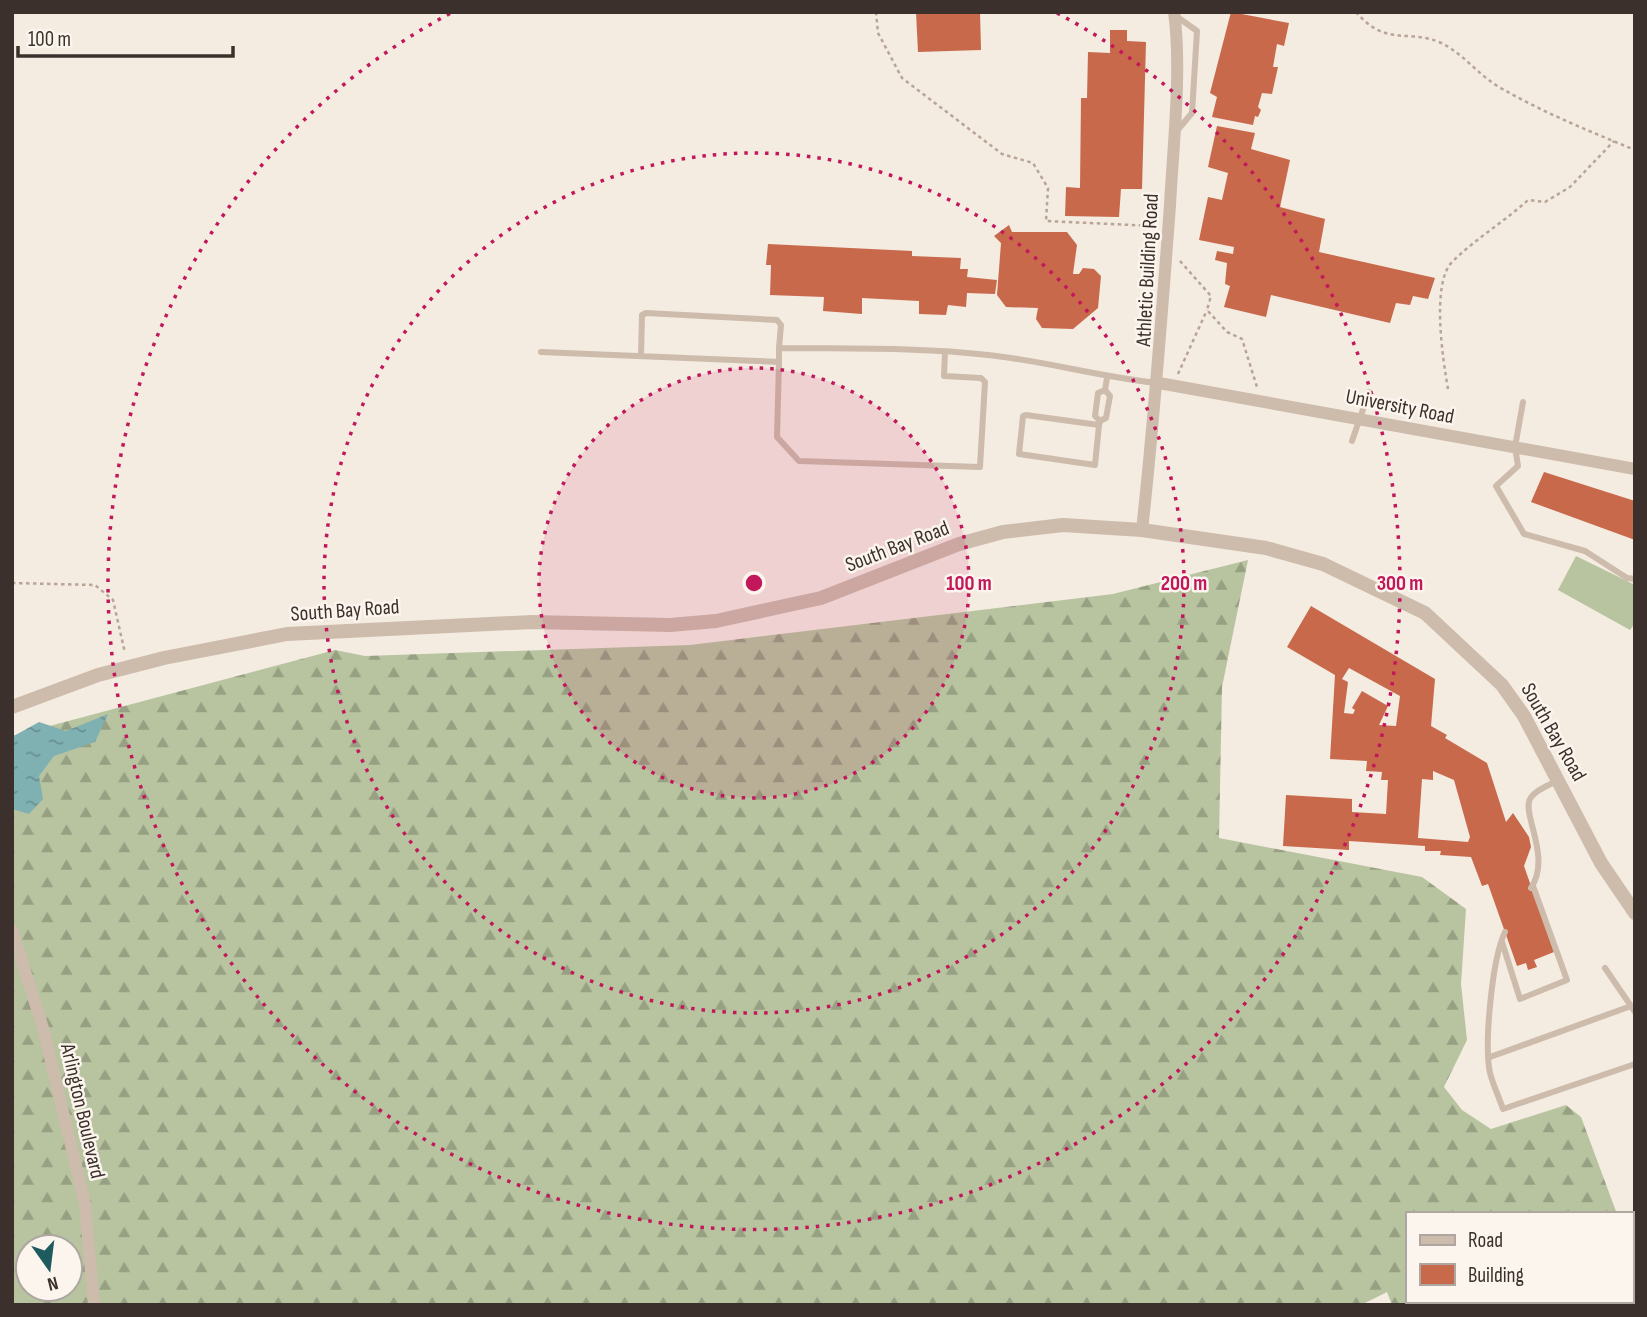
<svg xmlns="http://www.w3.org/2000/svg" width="1647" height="1317" font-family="'Sofia Sans Condensed',sans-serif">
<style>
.forest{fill:url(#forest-firs);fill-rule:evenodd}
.pitch{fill:#b8c4a0}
.water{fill:url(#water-ripples)}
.building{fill:#c8694b;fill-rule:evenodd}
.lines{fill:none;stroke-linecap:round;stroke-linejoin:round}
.path{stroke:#b9a596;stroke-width:2.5;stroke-dasharray:3.5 3.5;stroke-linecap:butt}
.service{stroke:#cdbbac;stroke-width:6}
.minor{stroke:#cdbbac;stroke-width:12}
.tertiary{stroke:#cdbbac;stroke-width:14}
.ring{fill:none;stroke:#c2185b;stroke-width:3.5;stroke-dasharray:3.5 7}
.labels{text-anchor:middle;stroke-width:5;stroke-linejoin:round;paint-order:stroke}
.street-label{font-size:21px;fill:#3b302b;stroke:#fbf5ee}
.centre{fill:#c2185b;stroke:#fbf5ee;stroke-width:3.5}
.ring-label{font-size:21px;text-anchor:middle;font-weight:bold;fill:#c2185b;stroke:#fbf5ee;stroke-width:5;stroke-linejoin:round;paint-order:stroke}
</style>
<defs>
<pattern id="forest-firs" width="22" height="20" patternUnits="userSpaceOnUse" patternTransform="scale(1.75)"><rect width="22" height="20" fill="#b8c4a0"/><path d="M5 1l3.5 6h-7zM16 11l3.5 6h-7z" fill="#97a083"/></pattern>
<pattern id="water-ripples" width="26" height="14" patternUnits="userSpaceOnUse" patternTransform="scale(1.75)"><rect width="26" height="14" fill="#7fb0b2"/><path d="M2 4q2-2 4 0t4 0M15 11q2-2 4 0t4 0" fill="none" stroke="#699091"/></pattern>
</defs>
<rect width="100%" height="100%" fill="#f4ebe1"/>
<!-- forest -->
<path class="forest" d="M1248,560L1222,687L1219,838L1422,877L1466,909L1461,984L1467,1040L1444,1087L1462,1110L1491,1129L1566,1105L1581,1117L1617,1214H1407V1301H1631V1254L1635,1264V1305H1392L1387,1292L1361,1305H12V736L335,650L365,656L690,645L1113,594ZM28,1247H70V1289H28Z"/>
<!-- pitch -->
<path class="pitch" d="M1576,556L1635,585V623L1630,630L1558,590Z"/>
<!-- water -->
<path class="water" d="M108,714L95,742L54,756L39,776L43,799L29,814L12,809V737L39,722L66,731Z"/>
<!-- building -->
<path class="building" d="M916,12H980L981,50L918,52Z
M1231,12L1289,23L1284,46L1277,44L1273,67H1278L1272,94L1262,93L1258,107L1261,110L1258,117L1255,116L1253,125L1212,117L1217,97L1210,93Z
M1110,30H1127V41L1146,42L1142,189H1121L1119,217L1065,216L1066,187L1080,188L1081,98H1087L1088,52L1110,53Z
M1217,126L1255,133L1251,149L1290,160L1280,207L1325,219L1319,252L1435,278L1428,299L1413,296L1410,305L1396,303L1390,323L1271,295L1266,317L1224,307L1230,286L1225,284L1227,263L1215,260L1217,251L1233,254L1234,247L1199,240L1208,197L1222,200L1228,173L1208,167Z
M1009,225L1012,232H1067L1077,245L1073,274H1079L1083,268L1094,269L1101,276L1098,308L1073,329L1042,328L1036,319L1038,308L1006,307L997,295L1001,243L994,236Z
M768,244L912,251V256L961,258L960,269H968L967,277L997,280L995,294L967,293L966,307L948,305L946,315L919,314V301L862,298V314L823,311L824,297L770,295L771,265H766Z
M1544,472L1635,501V540L1531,502Z
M1311,606L1435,679L1431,726L1447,735L1445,738L1487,763L1506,822L1513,813L1529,837L1531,847L1524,866L1554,952L1534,960L1537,967L1528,970L1526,963L1517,966L1488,884L1482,886L1471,857L1440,855L1441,851H1425V846L1349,841V850L1283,846L1286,795L1352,799V812L1386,814L1388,780H1381L1382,772L1366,771L1367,761L1330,759L1335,675L1287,647ZM1349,668L1400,696L1396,726L1379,725L1388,706L1362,691L1352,708L1355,710L1353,714L1344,713L1348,682L1342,679ZM1433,771L1454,780L1470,837L1468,842L1418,838L1422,779L1433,780Z"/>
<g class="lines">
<!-- path -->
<path class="path" d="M876,12L878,33L902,78L1002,154L1033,163L1048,188L1046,221L1154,226
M1356,12C1386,47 1407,29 1439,42C1462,52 1477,74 1499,87C1542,112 1589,131 1635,150
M1180,261L1211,296L1207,310L1227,332L1242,339L1257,387
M1178,374L1207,310
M1448,389C1443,360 1431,284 1452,262C1475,239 1504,222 1528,200L1545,202L1570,187L1614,141
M12,583L95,585L113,600L125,653"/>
<!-- service -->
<path class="service" d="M1176,132L1192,113L1197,31L1176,16
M541,352L779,362V348C848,349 919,347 988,355C1045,361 1100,377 1157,383
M641,356L642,315L646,313L777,320L781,325L779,348
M779,362L777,437L799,461L980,467L985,382L981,378L944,376L945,352
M1523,402L1515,447L1518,466L1496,486L1524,534L1585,551L1627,578L1635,579
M1100,421L1106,418L1110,396L1105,390L1107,378
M1099,425L1026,415L1023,416L1019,454L1095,465L1099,425L1100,421L1095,416L1098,393L1105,390
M1352,441L1369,392
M1531,888C1553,855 1518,810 1532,796C1538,789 1549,785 1557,781
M1505,932C1492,959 1484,1044 1490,1073C1493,1085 1499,1097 1503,1109L1635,1064
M1502,942L1520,999L1567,980L1533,886
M1605,968L1635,1012
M1490,1057L1631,1006"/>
<!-- minor -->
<path class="minor" d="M1159,383L1635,469
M1142,530C1154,422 1162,314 1170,205C1173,148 1182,68 1174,12
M12,930L43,1028L85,1204L94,1305"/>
<!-- tertiary -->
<path class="tertiary" d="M12,707L98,675L164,658L287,634L532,622L670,625L716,621L821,598L959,544L1003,532L1063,525L1142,530L1266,548L1323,564L1425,613L1502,685L1524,716L1601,863L1635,913"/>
</g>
<!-- distance rings -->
<circle cx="754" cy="583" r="215" fill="#c2185b" fill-opacity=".12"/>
<g class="ring">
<circle cx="754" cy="583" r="215"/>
<circle cx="754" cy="583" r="430"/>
<path d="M1057 13A646 646 0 1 1 451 13"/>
</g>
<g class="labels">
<!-- street labels -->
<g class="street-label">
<text transform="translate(1147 270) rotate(-87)" y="7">Athletic Building Road</text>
<text transform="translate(1400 406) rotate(11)" y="7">University Road</text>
<text transform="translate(897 546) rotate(-21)" y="7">South Bay Road</text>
<text transform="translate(345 610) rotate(-4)" y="7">South Bay Road</text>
<text transform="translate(1554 732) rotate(60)" y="7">South Bay Road</text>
<text transform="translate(83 1111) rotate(77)" y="7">Arlington Boulevard</text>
</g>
</g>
<circle cx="754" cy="583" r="10" class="centre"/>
<g class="ring-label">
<text x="969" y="590">100 m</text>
<text x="1184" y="590">200 m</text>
<text x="1400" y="590">300 m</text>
</g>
<!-- border -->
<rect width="1647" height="1317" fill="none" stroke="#3b302b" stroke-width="28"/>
<!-- legend -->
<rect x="1406" y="1212" width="228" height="91" fill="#fbf5ee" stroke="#aea6a0" stroke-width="2"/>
<rect x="1420" y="1235" width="35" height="10" fill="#cdbbac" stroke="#aea6a0" stroke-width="2"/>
<text x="1468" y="1247" font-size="21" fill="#3b302b">Road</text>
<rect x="1420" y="1264" width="35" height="21" fill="#c8694b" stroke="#aea6a0" stroke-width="2"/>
<text x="1468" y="1282" font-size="21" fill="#3b302b">Building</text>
<!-- north arrow -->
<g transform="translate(49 1268) rotate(166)"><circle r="33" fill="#fbf5ee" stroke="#aea6a0" stroke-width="2"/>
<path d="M0-5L12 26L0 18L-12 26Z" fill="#1f5a5e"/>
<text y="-10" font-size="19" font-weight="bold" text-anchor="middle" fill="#3b302b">N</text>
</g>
<!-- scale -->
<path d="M18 46v10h215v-10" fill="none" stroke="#3b302b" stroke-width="3.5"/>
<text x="28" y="46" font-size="21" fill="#3b302b" stroke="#fbf5ee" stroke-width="5" paint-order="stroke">100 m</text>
</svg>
